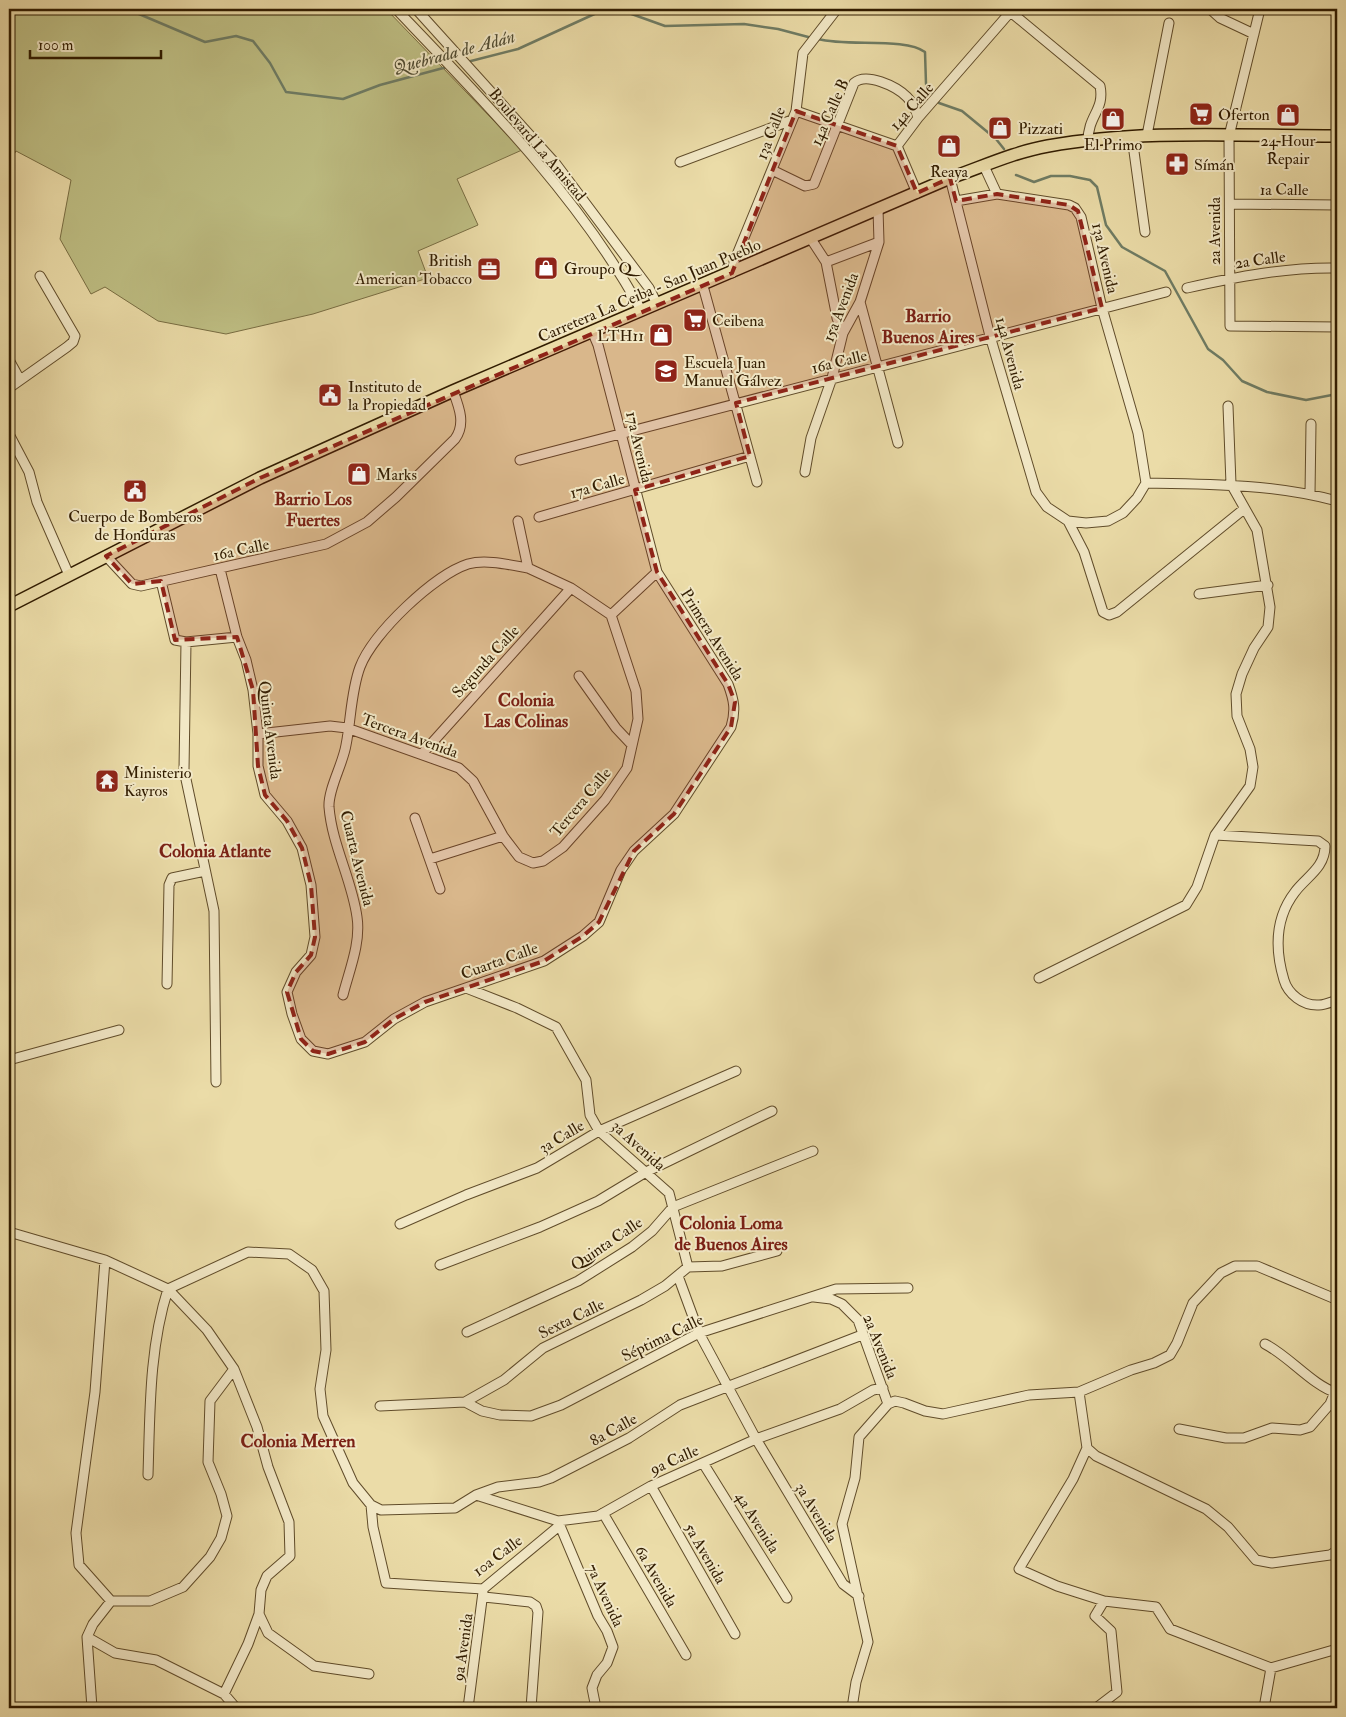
<svg xmlns="http://www.w3.org/2000/svg" width="1346" height="1717" font-family="'IM FELL Double Pica',serif">
<style>
.green{fill:#bebe83;stroke:#786d42}
.lines{fill:none;stroke-linecap:round;stroke-linejoin:round}
.stream{stroke:#6f7c64;stroke-width:2.5}
.minor-casing{stroke:#604c2a;stroke-width:11}
.major-casing{stroke:#311c00;stroke-width:14}
.minor{stroke:#f2e8c6;stroke-width:9}
.major{stroke:#ebdca8;stroke-width:11}
.marked{fill:#8f2418;fill-opacity:0.2;stroke:#8f2418;stroke-width:4;stroke-dasharray:10 6;stroke-linejoin:round}
.labels{text-anchor:middle;stroke-width:4;stroke-linejoin:round;paint-order:stroke}
.street-label{font-size:16px;fill:#311c00;stroke:#f2e8c6}
.poi-label{font-size:16px;fill:#311c00;stroke:#f2e8c6;text-anchor:start}
.water-label{font-size:18px;font-style:italic;fill:#504c32;stroke:#f2e8c6}
.neighbourhood-label{font-size:18px;font-weight:bold;fill:#7a1f14;stroke:#f2e8c6}
</style>
<rect width="100%" height="100%" fill="#ebdca8"/>
<filter id="stains"><feTurbulence type="fractalNoise" baseFrequency=".004" numOctaves="4"/><feColorMatrix values="0 0 0 0 .2 0 0 0 0 .09 0 0 0 0 .02 0 0 0 .5 -.17"/></filter>
<radialGradient id="worn" r=".72"><stop offset=".6" stop-color="#630" stop-opacity="0"/><stop offset="1" stop-color="#630" stop-opacity=".3"/></radialGradient>
<!-- green -->
<path class="green" d="M9,9H386L522,150L457,179L478,225L418,251L428,278L313,314L226,334L158,321L105,287L91,294L60,239L71,180L16,151L9,163Z"/>
<g class="lines">
<!-- stream -->
<path class="stream" d="M119,9L139,14L205,42L236,36L253,41L270,63L286,92L343,99L380,85L447,67
M818,39C847,47 905,37 925,52L926,84L939,103L962,111L996,139L1004,149
M467,62L518,49L601,11L626,12L665,26L744,24L778,29L812,38
M1016,175L1034,182L1051,176H1070L1090,180L1097,187L1106,225L1122,247L1165,271L1208,349L1223,360L1242,381L1267,392L1306,400L1337,394"/>
<!-- minor casing -->
<g class="minor-casing">
<path id="minor" d="M396,9C483,100 581,199 641,310
M416,9L556,164L649,288L657,304
M1007,9L1100,86C1105,110 1088,115 1088,141
M1210,9L1220,18L1254,34
M1260,9L1229,136L1230,326L1337,327
M796,111L897,146L917,193
M1147,135L1169,23
M1132,137L1145,232
M897,146L918,118L1013,9
M680,162L792,120
M984,166L997,194
M772,170L805,186L814,184L854,83C866,72 896,86 907,97C913,103 916,110 918,118
M950,178L990,336L1036,492L1047,507L1068,521L1084,552L1103,612L1109,615L1117,612L1244,509
M956,201L997,194L1069,205L1075,208L1081,217L1102,308L1138,433L1146,483L1137,498L1123,513L1108,521L1086,523L1068,521
M1230,204L1337,205
M811,239L826,262L837,318L843,333
M826,262L879,242
M732,273L734,262L796,111L803,53L837,9
M703,286L757,482
M1187,288C1236,277 1287,267 1337,268
M860,302L898,443
M9,360L20,380
M9,388L67,347L73,342L75,336L40,276
M9,434L29,472L37,502L69,575
M520,460L1166,292
M805,472L811,438L832,378L843,333L860,302L879,242L878,209
M1146,483C1210,484 1275,484 1337,501
M1310,494L1311,424
M539,517L750,456
M106,556L132,584L141,586L326,544L367,522L396,497L455,439C466,424 459,407 453,391
M220,569L237,637L246,660L253,690L258,734V766L265,795L287,821L302,848L311,885L315,937L311,955L296,972L287,992L292,1014L301,1039L313,1051L328,1054L365,1042L394,1019L425,1002L544,961L583,936L599,922L621,870L634,851L674,814L731,727C736,710 734,700 728,684L657,572L598,345L592,331
M161,581L175,640L186,642L237,637
M1199,594L1268,585
M611,615L657,572
M186,642L184,770L214,911L216,1082
M579,676L616,728L632,745
M258,734L330,726L347,728L459,768L473,781L503,836L519,857L533,863L543,861L563,847L605,800L627,768L638,719L636,691L611,615L571,588L528,568L518,521
M422,754L571,588
M415,818L440,889
M1215,835L1318,841L1325,846C1325,868 1306,877 1295,892C1275,918 1275,950 1284,980C1288,994 1303,1006 1319,1005C1325,1005 1331,1002 1337,1000
M430,859L503,836
M1039,978L1186,905L1197,887L1215,835L1250,786L1253,767L1250,749L1237,716L1236,694L1242,674L1254,648L1268,627L1270,607L1257,530L1231,484L1228,406
M167,984L169,885L172,878L205,871
M466,988L517,1008L556,1027L586,1080L590,1115L599,1131L669,1193L688,1267
M343,995C349,971 361,943 357,917C352,880 332,845 329,807C328,789 343,764 346,745C351,720 351,691 360,667C373,633 434,575 468,564C486,559 510,565 528,568
M9,1060L119,1030
M400,1224L466,1195L537,1168L599,1131L736,1071
M9,1232L105,1260L168,1289L207,1330L234,1369L257,1427L268,1467L289,1522L290,1556L267,1576L261,1590L259,1614L248,1644L224,1694
M105,1260L95,1392L76,1533L79,1565L111,1601H150L183,1587L210,1557L221,1538L227,1516L221,1494L208,1462L210,1401L234,1369
M440,1265L540,1227L598,1201L646,1172L772,1111
M678,1276L699,1333L756,1439L843,1584L859,1596
M814,1297L831,1299L842,1304L858,1320L888,1404
M467,1332L578,1281L632,1247L652,1231L673,1207L813,1151
M1265,1344C1289,1356 1313,1386 1337,1393
M1079,1392L1087,1448L1096,1456L1206,1509L1228,1527L1256,1560L1272,1563L1330,1555L1337,1551
M465,1402L482,1411L500,1415L531,1416L561,1405L699,1333L836,1289L908,1288
M380,1406L465,1402L504,1380L543,1348L641,1300L665,1286L688,1267L722,1266L777,1251
M1179,1429L1226,1438H1244L1272,1428L1300,1430L1310,1427L1330,1404L1335,1392
M1087,1448L1073,1479L1019,1569L1057,1586L1104,1601L1156,1607L1170,1629L1271,1668L1337,1649
M703,1463L787,1598
M148,1475C150,1413 149,1348 168,1289L248,1252L289,1254L312,1270L324,1291L326,1350L320,1389L323,1416L353,1483L371,1505L373,1527L386,1583L483,1589L559,1526
M651,1486L735,1634
M476,1495L558,1521L598,1516L651,1486L756,1439L840,1409L873,1390L883,1388
M371,1505L381,1510L455,1508L476,1495L498,1487L539,1482L551,1478L629,1438L680,1405L862,1335
M603,1513L686,1655
M558,1521L598,1616L607,1631L613,1647L607,1663L597,1675L592,1688L596,1708
M484,1597L530,1602L536,1606L538,1612L531,1708
M259,1614L268,1633L314,1666L369,1674
M87,1637L115,1653L156,1660L224,1694L236,1708
M92,1708L87,1637L93,1624L111,1601
M468,1708L483,1592
M852,1708L856,1682L868,1642L842,1524L855,1478L859,1437L888,1404L895,1401L904,1403L925,1411L943,1414L1029,1395L1079,1392L1131,1370L1154,1363L1170,1355L1177,1343L1193,1303L1221,1273L1235,1266H1257L1333,1298L1337,1296
M1096,1708L1117,1692L1111,1631L1095,1616L1104,1601
M1264,1708L1271,1668"/>
</g>
<!-- major casing -->
<g class="major-casing">
<path id="major" d="M9,606L260,478L453,391L950,178C982,167 1014,152 1048,146C1143,129 1241,136 1337,136"/>
</g>
<!-- minor -->
<use href="#minor" class="minor"/>
<!-- major -->
<use href="#major" class="major"/>
</g>
<!-- marked area -->
<path class="marked" d="M796,111L897,146L917,193L950,178L956,201L997,194L1069,205L1078,211L1102,308L736,403L750,456L635,490L657,572L728,684L735,702L731,727L674,814L634,851L599,922L583,936L544,961L425,1002L394,1019L365,1042L328,1054L313,1051L301,1039L287,992L296,972L311,955L315,937L311,885L302,848L287,821L265,795L258,766L253,690L237,637L175,640L161,581L132,584L106,556L260,478L732,273Z"/>
<!-- icons -->
<defs>
<g id="supermarket-square" transform="scale(1.25)"><rect x="-9" y="-9" width="18" height="18" rx="4" fill="#8f2418" stroke="#f2e8c6"/><path d="M-6-5.5h2.5l.6 2H6L4.5 2H-2.5L-4.4-4H-6ZM-1.5 3.2a1.3 1.3 0 1 0 .1 0ZM3 3.2a1.3 1.3 0 1 0 .1 0Z" fill="#fff"/></g>
<g id="shop-square" transform="scale(1.25)"><rect x="-9" y="-9" width="18" height="18" rx="4" fill="#8f2418" stroke="#f2e8c6"/><path d="M-5-2.5h2.3a2.7 3.5 0 0 1 5.4 0H5L5.5 6h-11ZM-1.5-2.5h3a1.5 2.3 0 0 0-3 0Z" fill="#fff"/></g>
<g id="pharmacy-square" transform="scale(1.25)"><rect x="-9" y="-9" width="18" height="18" rx="4" fill="#8f2418" stroke="#f2e8c6"/><path d="M-2-6h4v4h4v4h-4v4h-4v-4h-4v-4h4Z" fill="#fff"/></g>
<g id="office-square" transform="scale(1.25)"><rect x="-9" y="-9" width="18" height="18" rx="4" fill="#8f2418" stroke="#f2e8c6"/><path d="M-6-3h4V-5.5h4V-3h4V5H-6ZM-1-4.5V-3h2v-1.5ZM-6 0V1H6V0Z" fill="#fff"/></g>
<g id="school-square" transform="scale(1.25)"><rect x="-9" y="-9" width="18" height="18" rx="4" fill="#8f2418" stroke="#f2e8c6"/><path d="M0-5L7-2L0 1L-7-2ZM-4 1L0 2.5L4 1V4Q0 6-4 4Z" fill="#fff"/></g>
<g id="civic-square" transform="scale(1.25)"><rect x="-9" y="-9" width="18" height="18" rx="4" fill="#8f2418" stroke="#f2e8c6"/><path d="M-.6-6.5H3V-4.5H.6V-3L4-1V1h2V6H-6V1h2V-1L-.6-3ZM-1.2 2.5V6h2.4V2.5Z" fill="#fff"/></g>
<g id="temple-square" transform="scale(1.25)"><rect x="-9" y="-9" width="18" height="18" rx="4" fill="#8f2418" stroke="#f2e8c6"/><path d="M0-6L5-2H3V0L6.5 2.5H4V6H1.5V3h-3V6H-4V2.5H-6.5L-3 0V-2H-5Z" fill="#fff"/></g>
</defs>
<g fill-rule="evenodd">
<use href="#supermarket-square" x="1201" y="114"/>
<use href="#shop-square" x="1288" y="115"/>
<use href="#shop-square" x="1113" y="119"/>
<use href="#shop-square" x="1000" y="128"/>
<use href="#shop-square" x="949" y="146"/>
<use href="#pharmacy-square" x="1177" y="164"/>
<use href="#shop-square" x="546" y="268"/>
<use href="#office-square" x="489" y="269"/>
<use href="#supermarket-square" x="695" y="320"/>
<use href="#shop-square" x="661" y="335"/>
<use href="#school-square" x="666" y="371"/>
<use href="#civic-square" x="330" y="395"/>
<use href="#shop-square" x="359" y="474"/>
<use href="#civic-square" x="135" y="491"/>
<use href="#temple-square" x="107" y="781"/>
</g>
<g class="labels">
<!-- street labels -->
<g class="street-label">
<text transform="translate(911 106) rotate(-49)" y="6">14a Calle</text>
<text transform="translate(829 112) rotate(-66)" y="6">14a Calle B</text>
<text transform="translate(770 133) rotate(-69)" y="6">13a Calle</text>
<text transform="translate(538 144) rotate(50)" y="6">Boulevard La Amistad</text>
<text x="1284" y="195">1a Calle</text>
<text transform="translate(1214 231) rotate(-90)" y="6">2a Avenida</text>
<text transform="translate(1106 258) rotate(77)" y="6">13a Avenida</text>
<text transform="translate(1260 259) rotate(-8)" y="6">2a Calle</text>
<text transform="translate(649 290) rotate(-23)" y="6">Carretera La Ceiba - San Juan Pueblo</text>
<text transform="translate(840 307) rotate(-69)" y="6">15a Avenida</text>
<text transform="translate(1011 353) rotate(75)" y="6">14a Avenida</text>
<text transform="translate(839 361) rotate(-14)" y="6">16a Calle</text>
<text transform="translate(640 447) rotate(77)" y="6">17a Avenida</text>
<text transform="translate(597 485) rotate(-16)" y="6">17a Calle</text>
<text transform="translate(241 549) rotate(-12)" y="6">16a Calle</text>
<text transform="translate(713 634) rotate(58)" y="6">Primera Avenida</text>
<text transform="translate(485 661) rotate(-48)" y="6">Segunda Calle</text>
<text transform="translate(271 730) rotate(83)" y="6">Quinta Avenida</text>
<text transform="translate(410 735) rotate(20)" y="6">Tercera Avenida</text>
<text transform="translate(580 802) rotate(-50)" y="6">Tercera Calle</text>
<text transform="translate(358 858) rotate(76)" y="6">Cuarta Avenida</text>
<text transform="translate(499 960) rotate(-20)" y="6">Cuarta Calle</text>
<text transform="translate(561 1136) rotate(-31)" y="6">3a Calle</text>
<text transform="translate(639 1145) rotate(42)" y="6">3a Avenida</text>
<text transform="translate(606 1243) rotate(-34)" y="6">Quinta Calle</text>
<text transform="translate(571 1318) rotate(-26)" y="6">Sexta Calle</text>
<text transform="translate(662 1337) rotate(-26)" y="6">Séptima Calle</text>
<text transform="translate(881 1346) rotate(68)" y="6">2a Avenida</text>
<text transform="translate(613 1429) rotate(-29)" y="6">8a Calle</text>
<text transform="translate(674 1459) rotate(-24)" y="6">9a Calle</text>
<text transform="translate(817 1512) rotate(59)" y="6">3a Avenida</text>
<text transform="translate(758 1522) rotate(58)" y="6">4a Avenida</text>
<text transform="translate(706 1553) rotate(60)" y="6">5a Avenida</text>
<text transform="translate(497 1555) rotate(-37)" y="6">10a Calle</text>
<text transform="translate(657 1576) rotate(60)" y="6">6a Avenida</text>
<text transform="translate(606 1595) rotate(65)" y="6">7a Avenida</text>
<text transform="translate(462 1647) rotate(-82)" y="6">9a Avenida</text>
</g>
<!-- poi labels -->
<g class="poi-label">
<text x="1218" y="120">Oferton</text>
<text x="1018" y="134">Pizzati</text>
<text x="1288" y="146" text-anchor="middle">24 Hour<tspan x="1288" dy="18">Repair</tspan></text>
<text x="1113" y="150" text-anchor="middle">El Primo</text>
<text x="1194" y="170">Símán</text>
<text x="949" y="177" text-anchor="middle">Reaya</text>
<text x="472" y="266" text-anchor="end">British<tspan x="472" dy="18">American Tobacco</tspan></text>
<text x="564" y="274">Groupo Q</text>
<text x="712" y="326">Ceibena</text>
<text x="644" y="341" text-anchor="end">LTH11</text>
<text x="684" y="368">Escuela Juan<tspan x="684" dy="18">Manuel Gálvez</tspan></text>
<text x="348" y="392">Instituto de<tspan x="348" dy="18">la Propiedad</tspan></text>
<text x="376" y="480">Marks</text>
<text x="135" y="522" text-anchor="middle">Cuerpo de Bomberos<tspan x="135" dy="18">de Honduras</tspan></text>
<text x="124" y="778">Ministerio<tspan x="124" dy="18">Kayros</tspan></text>
</g>
<!-- water labels -->
<g class="water-label">
<text transform="translate(454 52) rotate(-15)" y="6">Quebrada de Adán</text>
</g>
<!-- neighbourhood labels -->
<g class="neighbourhood-label">
<text x="928" y="322">Barrio<tspan x="928" dy="21">Buenos Aires</tspan></text>
<text x="313" y="505">Barrio Los<tspan x="313" dy="21">Fuertes</tspan></text>
<text x="526" y="706">Colonia<tspan x="526" dy="21">Las Colinas</tspan></text>
<text x="215" y="857">Colonia Atlante</text>
<text x="731" y="1229">Colonia Loma<tspan x="731" dy="21">de Buenos Aires</tspan></text>
<text x="298" y="1447">Colonia Merren</text>
</g>
</g>
<!-- margin -->
<rect width="1346" height="1717" fill="none" stroke="#ebdca8" stroke-width="30"/>
<rect x="10" y="10" width="1326" height="1697" fill="none" stroke="#311c00" stroke-width="2.5"/>
<rect x="15" y="15" width="1316" height="1687" fill="none" stroke="#311c00"/>
<!-- scale -->
<path d="M30 50v8h131v-8" fill="none" stroke="#311c00" stroke-width="2.5"/>
<text x="38" y="50" font-size="15" fill="#311c00" stroke="#f2e8c6" stroke-width="4" paint-order="stroke">100 m</text>
<rect width="100%" height="100%" filter="url(#stains)"/>
<rect width="100%" height="100%" fill="url(#worn)"/>
</svg>
